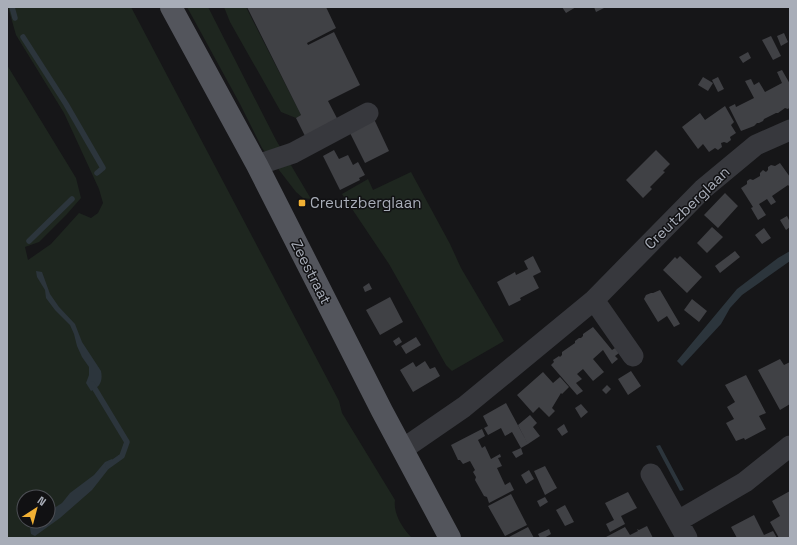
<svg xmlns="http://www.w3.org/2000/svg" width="797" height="545" font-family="'Space Grotesk',sans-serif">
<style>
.green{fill:#1e261f;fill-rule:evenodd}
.water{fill:#2c353c}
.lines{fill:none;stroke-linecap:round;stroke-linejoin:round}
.stream{stroke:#2c353c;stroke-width:5.5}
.building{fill:#404145}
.minor{stroke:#37383d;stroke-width:21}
.major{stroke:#53555c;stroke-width:22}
.poi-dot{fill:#f2b134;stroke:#111113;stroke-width:1.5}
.labels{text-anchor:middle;stroke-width:3;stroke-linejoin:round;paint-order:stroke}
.poi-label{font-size:15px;fill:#a8adb8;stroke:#111113;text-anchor:start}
.street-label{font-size:15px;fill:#a8adb8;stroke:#111113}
</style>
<rect width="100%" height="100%" fill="#161618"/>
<!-- green -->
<path class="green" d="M8,7H131L339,401L342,413L395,500C393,513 402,528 412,538H7V65L76,178L81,198L67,214L39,242L25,247L28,260L51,244L79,213L91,218L98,213L103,203L99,189L64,113L16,35ZM24,497H48V521H24Z
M187,7H208L276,140L311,199L303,198L296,192L262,148L240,104Z
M224,7H246L247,9L301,115L296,118L281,112L230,22Z
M411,172L450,244L461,268L504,341L452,371L446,365L389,264L342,194L368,179L373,190Z"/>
<!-- water -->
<path class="water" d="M790,251V261L742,295L730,308L721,324L682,366L677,361L737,289L778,258Z
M36,271L42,272L50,294L59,307L75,324L82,342L101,371C103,381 100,387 91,391L86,383L89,375V367L82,357L77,346L74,334L70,325L55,310L46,298L45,290L37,277Z
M660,445L684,490L680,491L656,446Z
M112,459L114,462L92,490L60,518L35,536L31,534L30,528L38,521H48V512L62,503L70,493L94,475L105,462Z"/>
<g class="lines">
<!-- stream -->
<path class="stream" d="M12,7L15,18
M23,37L66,104L103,168L97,173
M29,241L72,199
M92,384L127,442L122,456L108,466"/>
</g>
<!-- building -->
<path class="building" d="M247,7H326L336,28L307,43L308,45L334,32L360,85L328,101L340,124L307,140L296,118L301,115Z
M562,7H576L566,13Z
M594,7H606L596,12Z
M784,33L788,42L781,46L777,36Z
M771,36L781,56L773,60L762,40Z
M748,52L751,58L743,63L739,57Z
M782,70L790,84V107L788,109L785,108L778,113H776L764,119L763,121L759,123H757L754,126L741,131L729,107L735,104L736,107L754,98L745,81L751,79L754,85L759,82L765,92L782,83L777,72Z
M703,77L713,83L708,91L698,85Z
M718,77L724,89L718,92L712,80Z
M725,106L734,122L731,125L736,133L730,137L731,140L727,143L724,142L721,143L722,147L718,150L715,148L709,152L703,144L698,149L682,127L700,113L705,120Z
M374,119L389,151L365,163L349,131Z
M334,150L339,159L348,155L353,165L358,162L365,175L359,178L360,180L340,190L323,156Z
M656,150L670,164L663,171L665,172L650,187L652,189L643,198L626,180Z
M780,163L790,177V187L788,185L772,196L776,202L771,205L767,199L759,204L766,215L758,220L751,208L753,207L741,188L747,184V181L750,179L753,180L760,176V173L763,170L766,172L768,170V167L771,165L775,166Z
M725,193L738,206L718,228L704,215Z
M787,216L790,222V227L786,230L780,220Z
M712,227L723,237L707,253L697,243Z
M764,228L771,238L762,244L755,235Z
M735,251L740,257L720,273L715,266Z
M533,256L541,272L533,276L539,288L520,298L521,300L509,306L497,282L515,272L516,275L528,269L524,261Z
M680,256L702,277L687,293L663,270L675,257L677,259Z
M369,283L372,289L365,292L363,287Z
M660,290L680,324L674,327L667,316L658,322L644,299L646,295L651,293H653Z
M390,297L403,322L380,335L366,310Z
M692,299L707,311L699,322L684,310Z
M593,327L612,350L615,348L619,353L615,356L618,359L612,364L603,350L593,359L604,372L593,381L583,369L577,374L582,379L576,383L583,391L577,395L551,365L554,362L553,360L559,356L560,357L562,355V352L575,343V341L579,338H581L583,336V334Z
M399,337L402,342L396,346L393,341Z
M416,337L421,345L406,354L401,346Z
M780,359L784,365L790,362V404L780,410L758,370Z
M425,361L430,369L435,367L440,376L413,392L400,370L413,362L416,367Z
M631,371L641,386L628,395L618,379Z
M543,372L553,383L560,377L569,387L562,394L561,393L552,408L555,411L549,417L539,407L533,413L517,395Z
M746,375L766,413L759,416L766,429L745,440L744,438L736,441L726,423L734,419L727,407L735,402L725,385Z
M607,385L611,389L606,394L602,390Z
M506,403L528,444L521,448L512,432L505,436L501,428L488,435L484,428L488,426L483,416Z
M581,404L588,412L581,418L575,408Z
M530,415L537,423L533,427L540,436L528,444L518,425Z
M564,424L568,432L562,436L557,429Z
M482,429L485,436L478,440L482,448L485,446L491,459L500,454L501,457L498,458L502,466L497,468L505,485L510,482L514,490L489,503L487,497L484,496L475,480L476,477L473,472L475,470L470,461L463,464L460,460H458L451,445Z
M521,448L523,454L516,458L512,452Z
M545,466L557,488L545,495L534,471Z
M529,470L534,479L526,484L521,475Z
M790,491V538H779L770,522L780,516L772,501Z
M628,492L637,508L621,516L625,524L610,532L606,524L614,520L605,503Z
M511,494L527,525L505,536L488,506Z
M545,497L548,502L540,507L537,501Z
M565,505L574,522L565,526L556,510Z
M754,515L764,535L773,531L777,538H737L731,527Z
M647,526L653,538H606V537L625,527L630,535L638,531L637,529L639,530Z
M528,527L534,538H507Z
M549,529L551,534L544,538H540L538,534Z"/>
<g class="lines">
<!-- minor -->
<path class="minor" d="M257,165L293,153L368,113
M594,300L633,356
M403,449L464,407L594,300L703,189L756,145L790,130
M651,474L687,538
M678,521L745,482L790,446"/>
<!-- major -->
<path class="major" d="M171,7L257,165L382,411L450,538"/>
</g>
<!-- markers -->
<rect class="poi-dot" x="298" y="199" width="8" height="8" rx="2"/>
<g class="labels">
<!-- poi labels -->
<g class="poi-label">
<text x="310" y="208">Creutzberglaan</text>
</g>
<!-- street labels -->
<g class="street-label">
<text transform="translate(687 208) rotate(-44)" y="5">Creutzberglaan</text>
<text transform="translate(311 272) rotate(63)" y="5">Zeestraat</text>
</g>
</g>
<!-- border -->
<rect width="797" height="545" fill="none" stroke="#a8adb8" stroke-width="16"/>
<!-- north arrow -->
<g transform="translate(36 509) rotate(36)"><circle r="19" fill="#111113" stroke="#4d4f55"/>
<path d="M0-3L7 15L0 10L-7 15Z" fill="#f2b134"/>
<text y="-6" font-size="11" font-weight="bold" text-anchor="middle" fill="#a8adb8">N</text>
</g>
</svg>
